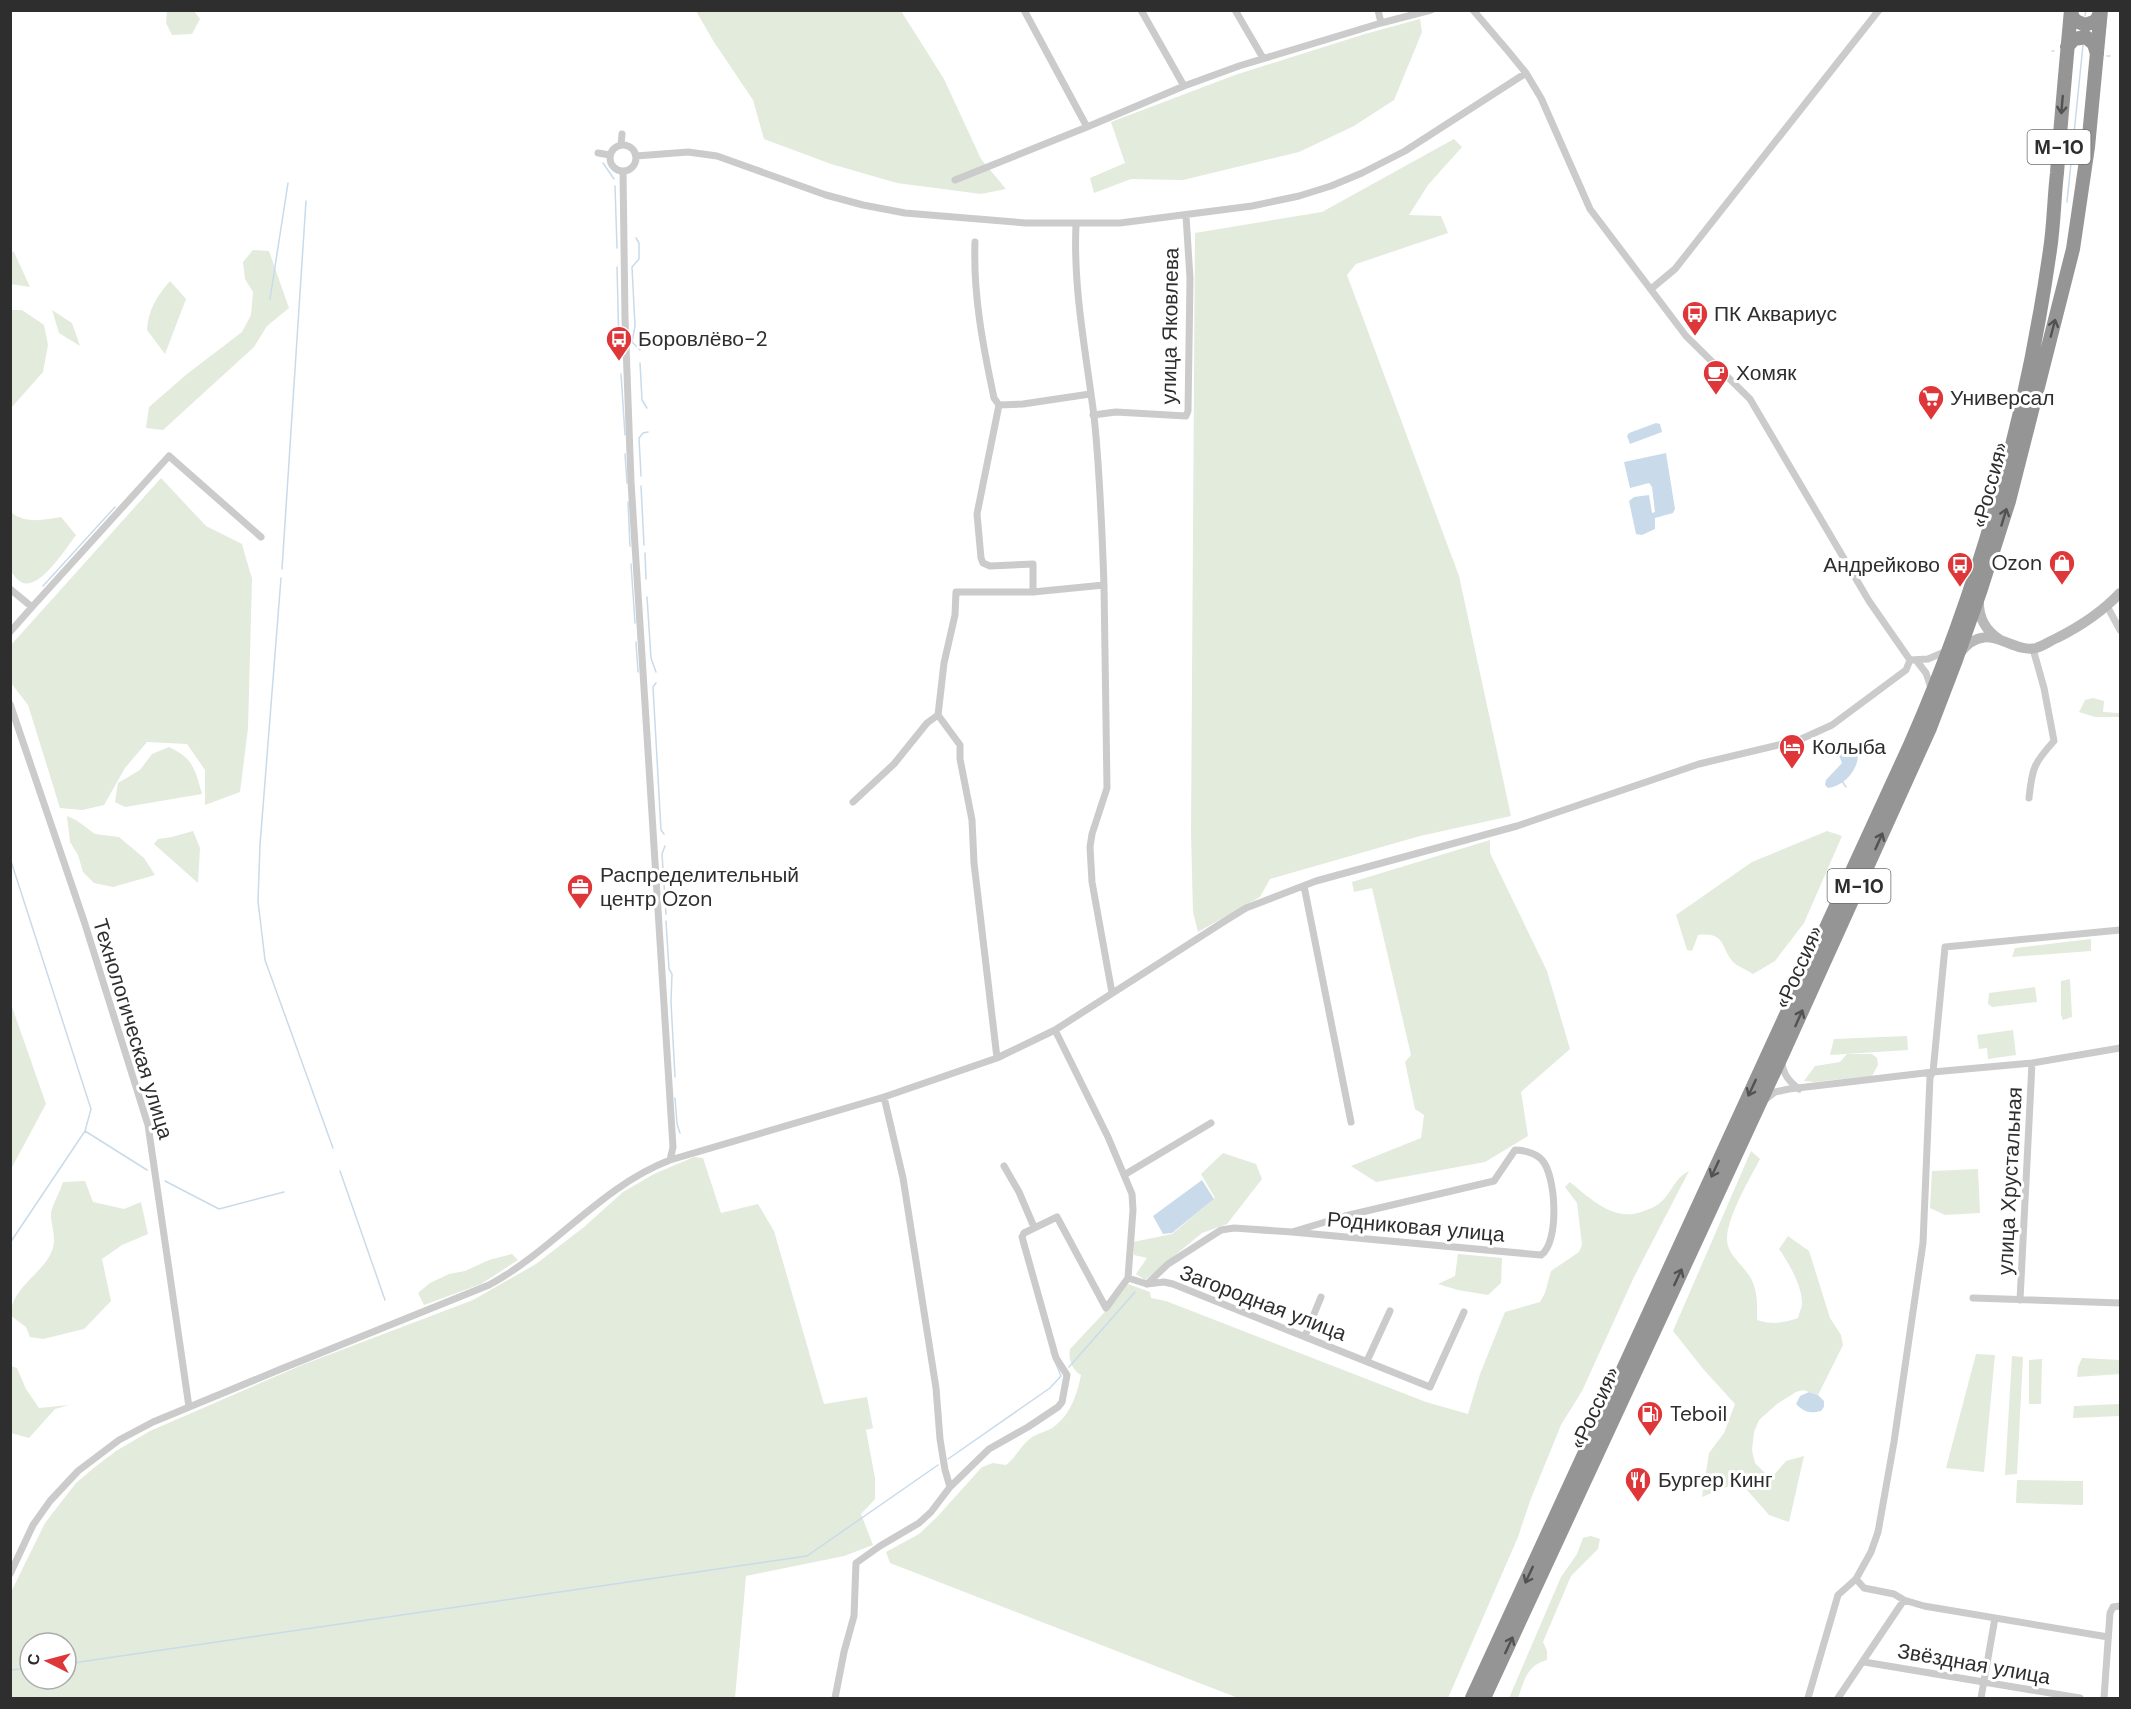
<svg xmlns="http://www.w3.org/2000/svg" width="2131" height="1709" font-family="'DM Sans',sans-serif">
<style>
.green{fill:#e3ebdc;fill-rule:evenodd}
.water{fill:#c9dbea}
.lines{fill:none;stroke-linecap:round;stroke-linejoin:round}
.stream{stroke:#c9dbea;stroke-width:1.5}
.street{stroke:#cbcbcb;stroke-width:7}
.secondary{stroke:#b8b8b8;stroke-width:10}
.highway{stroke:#959595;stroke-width:14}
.oneway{stroke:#525252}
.labels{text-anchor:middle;stroke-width:6;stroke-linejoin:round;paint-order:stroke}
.shield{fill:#fff;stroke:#6d6d6d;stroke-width:1.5}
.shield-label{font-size:20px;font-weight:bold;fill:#2e2e2e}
.poi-label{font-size:21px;fill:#2e2e2e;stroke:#fff;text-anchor:start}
.street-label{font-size:21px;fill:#2e2e2e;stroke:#fff}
</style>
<rect width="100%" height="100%" fill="#fff"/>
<!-- green -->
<path class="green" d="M167,11H194L200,19L192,34L172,35L166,23Z
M696,11H901L944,79L981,159L1006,189L981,194L897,183L831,164L764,139L753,100L714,42Z
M1420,19L1422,32L1394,100L1354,126L1299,152L1183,180L1131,179L1094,193L1090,178L1125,163L1111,122L1235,75L1365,34Z
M1454,139L1462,147L1428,185L1409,215L1441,216L1448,233L1356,264L1347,275L1459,576L1511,816L1420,836L1270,879L1260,897L1198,932L1193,912L1191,833L1195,233L1322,212Z
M253,250L269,251L289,308L267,326L254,347L163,430L146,428L149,407L187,374L242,332L251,315L253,292L245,279L243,262Z
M11,251L14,252L30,287L11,284Z
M170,281L186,299L165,354L147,330C148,310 157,296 170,281Z
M11,310H22L44,325L48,345L43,372L11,408Z
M52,310L72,323L80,346L59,333Z
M161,478L206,526L242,544L252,579L248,728L240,792L205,805V770L187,744L147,742L125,768L104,805L82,810L60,808L28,705L11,683V645Z
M11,512C24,524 45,520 61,517L76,535C66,548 39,592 21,582C17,580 14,575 11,572Z
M2093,698L2104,701L2103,712L2120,713V717H2095L2079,712L2085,700Z
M169,747C193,758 195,769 202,794L125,807L115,802L118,783L140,770L152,754Z
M67,816L76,820L95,834L119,837L144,858L155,875L113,887L94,883L83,872L78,855L70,842Z
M193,831L200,848L198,883L154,844L158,839L172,837Z
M1827,831L1842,836L1804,923L1775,961L1753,974C1747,970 1737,966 1733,962C1720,947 1726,932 1698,935L1692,951L1687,950L1676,915L1752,862Z
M1490,840V853L1547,971L1570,1049L1521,1092L1528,1136L1485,1162L1376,1182L1351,1166L1421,1138L1424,1115L1415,1109L1405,1062L1411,1055L1372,888L1354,892L1352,882Z
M2091,939V951L2012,957L2015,948Z
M2070,979L2072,1017L2063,1020L2061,1015V981Z
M2035,987L2037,1002L1992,1007L1988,1004L1989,993Z
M10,1001L46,1104L11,1169H10Z
M2013,1030L2016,1055L1988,1059L1987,1048L1979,1049L1977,1035Z
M1907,1036L1908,1050L1830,1055L1834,1039Z
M1847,1054H1872L1877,1058L1878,1065L1872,1076L1814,1082L1804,1081L1815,1066L1840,1062Z
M1751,1151L1760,1159C1750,1178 1726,1219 1727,1240C1727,1256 1748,1268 1753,1283C1758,1295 1757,1308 1757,1320C1772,1325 1783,1323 1798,1318C1799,1313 1802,1308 1802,1303C1802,1286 1789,1263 1779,1249L1788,1236L1809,1251L1830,1318L1841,1335L1843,1345L1818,1395L1803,1390L1796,1392L1777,1404L1759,1420L1754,1432L1752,1450L1755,1463L1768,1476H1773L1786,1461L1804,1456L1789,1522L1769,1515L1747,1490L1746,1479L1702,1497L1709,1453L1724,1433L1735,1404L1704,1370L1673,1331Z
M1223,1153L1256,1164L1262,1179L1227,1224L1202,1233L1145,1280L1136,1274L1147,1258L1134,1255L1133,1242L1172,1234L1215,1198L1201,1174Z
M694,1157L703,1158L721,1213L758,1204L774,1231L824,1404L867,1397L873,1428L866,1430L875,1478V1499L861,1514L873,1545L844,1556L746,1576L735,1698H11V1592L45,1523L76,1483L95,1467L116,1451L150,1431L302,1365L473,1300L536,1264L584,1227L623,1192L654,1174ZM30,1643H66V1679H30Z
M1978,1169L1980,1213L1945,1215L1930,1208L1932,1171Z
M1689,1171L1634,1277L1582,1391L1561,1425L1530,1501L1518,1537L1448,1698H1238L890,1563L886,1552L919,1534L937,1517L982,1467L993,1463L1006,1465C1017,1456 1021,1445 1031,1438C1037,1433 1046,1432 1052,1428C1070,1416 1077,1395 1081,1375C1072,1369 1068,1360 1070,1349L1116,1300L1128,1284L1150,1292L1151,1298L1166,1301L1426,1402L1468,1414L1480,1374L1505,1312L1540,1302L1545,1293L1551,1271L1579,1252L1582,1245L1577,1203L1565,1187L1570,1182C1592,1200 1615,1223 1644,1211C1652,1208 1659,1205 1664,1199C1673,1189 1676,1177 1689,1171Z
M85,1181L93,1202L124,1209L141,1202L148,1234L122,1245L102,1259L111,1301L84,1329L43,1339L30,1337L26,1327L11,1316C10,1290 39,1276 50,1255C59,1239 50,1226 51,1213C53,1203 60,1192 63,1182Z
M512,1254L518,1260L481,1284L424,1305L418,1293L430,1283L449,1274L465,1271L489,1260Z
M1458,1254L1502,1258L1501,1283L1488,1295L1458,1290L1438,1284L1455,1276Z
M1976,1354L1995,1355L1984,1472L1946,1468Z
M2012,1356L2023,1357L2017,1474L2005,1475Z
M2082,1358L2120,1360V1374L2077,1377L2078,1367Z
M2042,1359L2041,1404H2029V1360Z
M10,1366L17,1368L26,1389L39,1408L69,1405L55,1409L29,1438L11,1433Z
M2120,1404V1416L2073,1418L2074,1406Z
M2017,1480L2083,1481V1505L2016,1503Z
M1591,1536L1600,1539L1598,1549L1571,1576L1543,1642L1547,1651V1660C1527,1665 1524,1681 1518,1698H1509L1561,1577L1577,1554L1583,1538Z"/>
<!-- water -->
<path class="water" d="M1656,423L1660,424L1662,432L1630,444L1627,436L1629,433Z
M1666,453L1675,509L1673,513L1655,518V529L1642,535L1636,534L1629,501L1634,497L1649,495L1652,513L1655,512L1652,487L1649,483L1630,488L1624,462Z
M1850,750L1856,752L1858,756C1857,771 1844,786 1828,788L1825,785L1826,780L1842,763L1838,753L1842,751Z
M1202,1180L1214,1199L1172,1233L1163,1234L1153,1216Z
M1809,1392L1818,1395L1824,1401V1407L1821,1411C1810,1414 1804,1412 1796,1404L1800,1396Z"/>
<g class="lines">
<!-- stream -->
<path class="stream" d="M2085,16L2086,10
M2052,51H2054
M2107,56H2110
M603,163L614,179
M615,186L617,248
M2067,202L2083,45
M636,238L639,243V259L632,267L635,326L632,342L640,350
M617,267L619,346
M270,299L288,183
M640,363L642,400L647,408
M621,374L625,435
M625,454L627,483
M641,476L639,438L643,433L648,432
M641,486L644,545
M628,502L630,546
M645,553L646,579
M631,564L635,623
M282,569L306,201
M281,578L260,845L258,901L265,960L333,1148
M43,586L115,507
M647,597L651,658L656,672
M636,642L638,672
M656,683L653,687L661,830L664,834
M1842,781L1846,787
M665,846L662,854L666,914
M10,858L91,1109L85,1131L10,1243
M666,921L669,969L672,974L671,1002L675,1077
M675,1098L677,1124L680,1133
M85,1131L147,1170
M340,1171L385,1300
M165,1181L219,1209L284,1192
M1069,1367L1135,1292
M948,1459L1050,1388L1061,1376L1051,1352
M66,1664L807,1556L938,1465
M10,1670L30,1668"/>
<!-- street -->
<path class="street" d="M1024,10L1087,127
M1141,10L1184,86
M1235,10L1263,58
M1378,10L1381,23
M1473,10L1508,51L1526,73L1541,98L1590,209L1686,336L1750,399L1869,601L1910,660L1928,659L1942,653
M610 158a13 13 0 1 1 26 0a13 13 0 1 1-26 0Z
M621,145L622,134
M598,153L610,155
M636,156L688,152L717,156L826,195L863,205L905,213L1026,223H1120L1252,206L1299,196L1331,186L1362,173L1405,151L1526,73
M623,171L625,318L631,482L673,1147L670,1160
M955,180L1087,127L1184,86L1239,66L1381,23L1431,10
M975,242C973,295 983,346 994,398L999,405L977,514L981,558L983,563L990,566L1033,564V592
M1651,289L1675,269L1879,10
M999,405L1023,404L1090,394
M1093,415L1116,412L1186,416L1188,411L1190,278L1186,216
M1104,585L1107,788L1092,834L1090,847L1092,882L1112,993
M10,589L32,607L10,632
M2107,606L2120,630
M32,607L169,456L261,537
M1916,660L1926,673L1930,685
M10,704L84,921L148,1125L189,1407
M2029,798C2032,768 2034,763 2054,741L2044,688L2033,649
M853,802L894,764L927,723L938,715
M1304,886L1351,1122
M1055,1030L1108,1137L1132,1194L1133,1210L1128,1278L1147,1284L1164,1282L1173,1284L1430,1387L1464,1312
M997,1058L974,863L972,820L960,759V745L938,715L944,663L955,615L956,592H1033L1104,585C1102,528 1100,472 1094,416C1086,353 1073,288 1076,225
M1782,1062C1783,1075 1790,1082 1799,1089
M1766,1099L1775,1092L1789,1089L1933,1072L2032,1063L2120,1048
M1004,1166L1019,1192L1034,1227
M1124,1175L1211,1123
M1147,1284L1168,1264L1221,1230L1234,1228L1292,1232L1345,1216L1494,1181L1515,1150C1523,1150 1536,1153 1542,1160C1556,1175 1560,1242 1541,1255L1292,1232
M1973,1298L2120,1303
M2020,1300L2032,1063
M1305,1336L1321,1297
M1367,1361L1390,1311
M950,1487L989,1449L1028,1427L1058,1407L1062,1402L1067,1375L1056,1358L1022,1237L1024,1233L1057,1217L1106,1308L1128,1278
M10,1574L33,1525L50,1501L78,1471L119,1440L153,1422L281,1369L489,1285C554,1250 600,1187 670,1160L884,1097L997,1058L1055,1030L1228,919L1246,908L1316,881L1517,826L1699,764L1799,740L1832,725L1906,670L1910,660
M1856,1579L1864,1588L1894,1594L1904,1600L1924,1606L2108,1637
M1864,1662L2080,1698
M835,1698L844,1652L854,1616L856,1563L880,1546L919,1523L931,1512L950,1487L945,1470L940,1439L936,1388L903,1178L884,1097
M1808,1698L1838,1595L1856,1579L1871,1552L1878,1532L1894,1442L1923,1243L1930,1077L1933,1072L1945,947L2120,930
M1838,1698L1904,1600
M1981,1698L1995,1618
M2104,1698L2110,1613L2113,1607L2120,1606"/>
<!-- secondary -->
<path class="secondary" d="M1979,599C1978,616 1985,630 1999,639
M1959,654C1987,617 2010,654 2036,648C2043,646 2050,641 2057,638C2081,626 2101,613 2120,593"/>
<!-- highway -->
<path class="highway" d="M2071,12L2074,20L2085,25L2096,21L2101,11
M2067,47L2074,39L2086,37L2094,44L2097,54
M1472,1698L1910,745C1979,588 2026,419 2050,250C2054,224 2054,198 2057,173C2061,119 2066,65 2071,10
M1484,1698L1783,1053L1930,728L1956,660L1980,592L2009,501L2073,249L2088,147L2101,10"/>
</g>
<!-- one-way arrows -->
<defs><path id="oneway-shaft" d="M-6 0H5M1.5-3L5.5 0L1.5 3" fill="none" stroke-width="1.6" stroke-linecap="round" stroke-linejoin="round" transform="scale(1.5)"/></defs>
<g class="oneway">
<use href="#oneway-shaft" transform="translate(2062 105) rotate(95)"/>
<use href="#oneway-shaft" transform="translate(2053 328) rotate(-75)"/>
<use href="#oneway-shaft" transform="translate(2004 517) rotate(-73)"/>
<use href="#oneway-shaft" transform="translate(1879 841) rotate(-66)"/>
<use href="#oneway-shaft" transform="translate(1799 1018) rotate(-66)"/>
<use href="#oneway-shaft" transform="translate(1752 1088) rotate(115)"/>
<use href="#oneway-shaft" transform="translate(1715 1169) rotate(115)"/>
<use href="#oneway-shaft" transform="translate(1678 1277) rotate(-65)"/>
<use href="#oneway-shaft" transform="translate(1529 1575) rotate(115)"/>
<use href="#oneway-shaft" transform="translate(1509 1645) rotate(-65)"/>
</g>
<!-- icons -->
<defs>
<g id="bus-pin" transform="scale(1.35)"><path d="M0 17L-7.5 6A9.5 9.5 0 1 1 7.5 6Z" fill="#de3639" stroke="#fff"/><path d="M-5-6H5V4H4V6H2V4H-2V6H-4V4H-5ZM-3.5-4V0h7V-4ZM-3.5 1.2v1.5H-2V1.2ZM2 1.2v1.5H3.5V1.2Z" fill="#fff"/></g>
<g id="cafe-pin" transform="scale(1.35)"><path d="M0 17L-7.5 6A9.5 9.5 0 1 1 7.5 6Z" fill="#de3639" stroke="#fff"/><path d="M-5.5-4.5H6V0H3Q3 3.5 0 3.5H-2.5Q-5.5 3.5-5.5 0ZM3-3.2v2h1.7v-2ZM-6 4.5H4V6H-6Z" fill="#fff"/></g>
<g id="supermarket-pin" transform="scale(1.35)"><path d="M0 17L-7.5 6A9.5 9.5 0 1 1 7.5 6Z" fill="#de3639" stroke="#fff"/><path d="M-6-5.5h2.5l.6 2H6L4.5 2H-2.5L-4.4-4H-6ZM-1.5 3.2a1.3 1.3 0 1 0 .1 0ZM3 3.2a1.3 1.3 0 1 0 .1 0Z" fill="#fff"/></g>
<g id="shop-pin" transform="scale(1.35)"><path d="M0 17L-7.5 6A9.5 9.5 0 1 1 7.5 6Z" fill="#de3639" stroke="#fff"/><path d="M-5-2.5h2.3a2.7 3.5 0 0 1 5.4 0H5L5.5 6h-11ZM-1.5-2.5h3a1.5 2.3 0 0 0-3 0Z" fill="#fff"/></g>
<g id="hotel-pin" transform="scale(1.35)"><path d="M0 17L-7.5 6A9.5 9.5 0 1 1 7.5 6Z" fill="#de3639" stroke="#fff"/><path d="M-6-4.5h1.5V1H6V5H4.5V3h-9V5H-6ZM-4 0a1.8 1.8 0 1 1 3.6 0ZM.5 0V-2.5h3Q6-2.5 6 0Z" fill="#fff"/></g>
<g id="office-pin" transform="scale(1.35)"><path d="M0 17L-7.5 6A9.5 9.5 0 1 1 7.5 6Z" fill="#de3639" stroke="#fff"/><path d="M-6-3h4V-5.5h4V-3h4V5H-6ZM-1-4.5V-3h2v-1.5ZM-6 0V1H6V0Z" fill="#fff"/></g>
<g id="fuel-pin" transform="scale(1.35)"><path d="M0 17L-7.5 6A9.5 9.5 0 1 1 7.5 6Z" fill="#de3639" stroke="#fff"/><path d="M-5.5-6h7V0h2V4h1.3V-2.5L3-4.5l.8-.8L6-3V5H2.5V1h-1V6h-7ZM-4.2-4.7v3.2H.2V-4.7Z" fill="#fff"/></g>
<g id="restaurant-pin" transform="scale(1.35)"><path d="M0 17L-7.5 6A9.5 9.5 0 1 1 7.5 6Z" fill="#de3639" stroke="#fff"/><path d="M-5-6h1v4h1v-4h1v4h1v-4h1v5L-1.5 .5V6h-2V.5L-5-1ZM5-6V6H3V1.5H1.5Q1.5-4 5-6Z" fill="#fff"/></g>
</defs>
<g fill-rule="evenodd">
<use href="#bus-pin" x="1695" y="314"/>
<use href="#bus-pin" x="619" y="339"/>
<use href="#cafe-pin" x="1716" y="373"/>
<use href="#supermarket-pin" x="1931" y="398"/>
<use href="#shop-pin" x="2062" y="563"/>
<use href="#bus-pin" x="1960" y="565"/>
<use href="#hotel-pin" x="1792" y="747"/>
<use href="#office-pin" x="580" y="887"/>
<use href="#fuel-pin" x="1650" y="1414"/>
<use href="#restaurant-pin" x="1638" y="1480"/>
</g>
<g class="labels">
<!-- shield labels -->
<g class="shield">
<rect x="2027.5" y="130" width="63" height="34" rx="4.5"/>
<rect x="1827.5" y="869" width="63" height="34" rx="4.5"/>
</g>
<g class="shield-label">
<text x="2059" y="154">М-10</text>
<text x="1859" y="893">М-10</text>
</g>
<!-- poi labels -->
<g class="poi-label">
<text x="1714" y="321">ПК Аквариус</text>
<text x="638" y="346">Боровлёво-2</text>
<text x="1736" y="380">Хомяк</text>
<text x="1950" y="405">Универсал</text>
<text x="2042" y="570" text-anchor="end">Ozon</text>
<text x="1940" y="572" text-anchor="end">Андрейково</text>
<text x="1812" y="754">Колыба</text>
<text x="600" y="882">Распределительный<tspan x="600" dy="24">центр Ozon</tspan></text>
<text x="1670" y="1421">Teboil</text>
<text x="1658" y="1487">Бургер Кинг</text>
</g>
<!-- street labels -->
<g class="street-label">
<text transform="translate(1170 326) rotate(-89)" y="7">улица Яковлева</text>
<text transform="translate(1990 485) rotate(-75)" y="7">«Россия»</text>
<text transform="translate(1799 967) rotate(-66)" y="7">«Россия»</text>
<text transform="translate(133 1029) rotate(73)" y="7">Технологическая улица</text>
<text transform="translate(2010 1181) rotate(-87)" y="7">улица Хрустальная</text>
<text transform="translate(1416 1227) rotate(5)" y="7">Родниковая улица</text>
<text transform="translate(1263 1303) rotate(21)" y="7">Загородная улица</text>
<text transform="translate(1595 1408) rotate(-65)" y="7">«Россия»</text>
<text transform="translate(1974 1664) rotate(10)" y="7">Звёздная улица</text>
</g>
</g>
<!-- border -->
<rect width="2131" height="1709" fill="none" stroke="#2e2e2e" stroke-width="24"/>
<!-- north arrow -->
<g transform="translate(48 1661) rotate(276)"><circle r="28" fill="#ffffff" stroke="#ababab" stroke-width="1.5"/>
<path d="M0-4.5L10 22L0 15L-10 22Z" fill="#de3639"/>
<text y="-9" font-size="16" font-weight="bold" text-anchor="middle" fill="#2e2e2e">С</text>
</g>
</svg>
